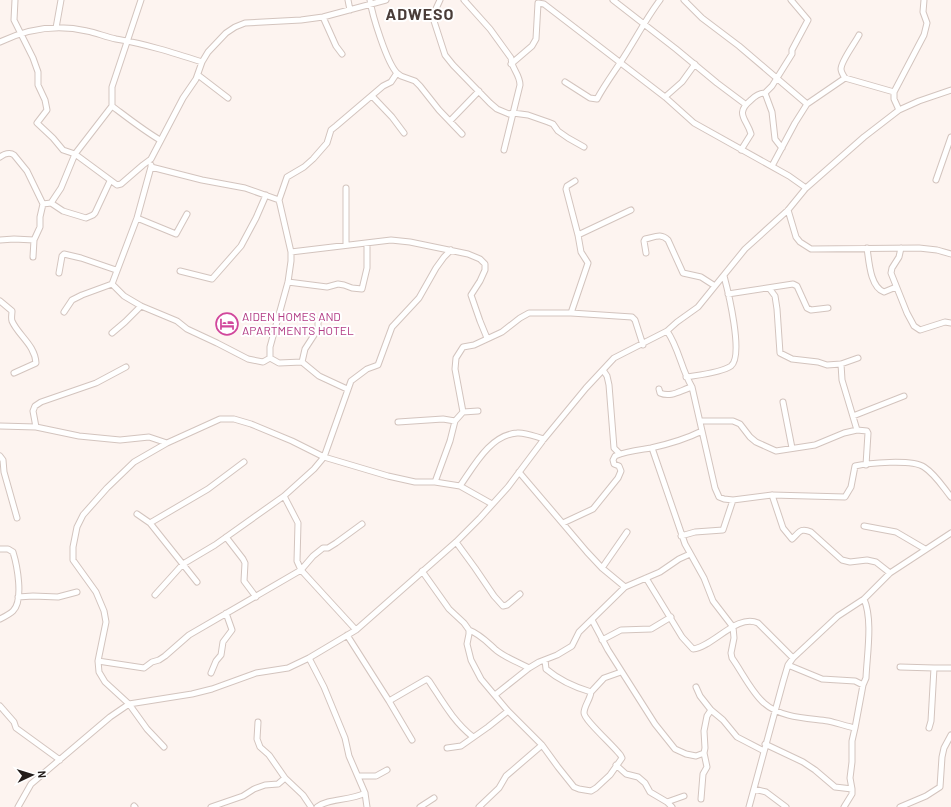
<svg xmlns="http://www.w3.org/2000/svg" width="951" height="807" font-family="Barlow,sans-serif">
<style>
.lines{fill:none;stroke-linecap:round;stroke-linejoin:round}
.minor-casing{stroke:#d3c4be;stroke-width:7}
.minor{stroke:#fff;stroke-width:5}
.labels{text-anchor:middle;stroke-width:4;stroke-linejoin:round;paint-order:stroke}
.hotel-label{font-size:12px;fill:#b23c85;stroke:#fff;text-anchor:start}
.district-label{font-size:16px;font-weight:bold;letter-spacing:1px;fill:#493c38;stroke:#fff}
</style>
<rect width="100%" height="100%" fill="#fdf4f0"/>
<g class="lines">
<!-- minor casing -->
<g class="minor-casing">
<path id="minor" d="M15,0L14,20L33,58L38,72V85L45,100L47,110L37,123L53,138L63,150L75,154L61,188L51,203
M141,0L112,87V106L75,154L117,185L121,184L143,165L151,159L183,98L196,79L202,62L208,52L226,33L235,27L245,23L301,20L323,17L386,0
M348,0L350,10
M440,0L434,13V21L445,55L453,65L490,103L497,109L509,114L513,113L528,115L548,122L553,124L558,131L568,138L584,147
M464,0L490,29L511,58C511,68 520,74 520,85L504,150
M613,0L676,49L717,83L745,104
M684,0L702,18L739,46L807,104
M323,17L336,46L342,54
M56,28L61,0
M859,35C855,43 841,61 841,69C841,72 843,75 845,78L894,92
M0,42C27,29 57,24 87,31C97,33 106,37 116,39C146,44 174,53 202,62
M511,64L532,46L536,39L538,3L544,4L665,97L694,123L789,176L806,188
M397,73L401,76L415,81L420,86L439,110L462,134
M198,75L228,98
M565,82L590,98L597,99C604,86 612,75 620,63C634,42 645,20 660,0
M765,93L772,112L775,139L782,148
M372,96L392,117L404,133
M665,97L682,82L695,64
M112,106C128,118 143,130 160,140
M899,110L894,99V92L924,35L927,23L923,12L924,0
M450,121L479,91
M741,150L751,134C747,119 734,114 751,100C755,96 759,93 765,93L772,86L792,54V50L808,20L791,0
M0,157C4,154 10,152 14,155L27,171L43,204L51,203L63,211L86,218L93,215L95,213L110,181
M151,165V167L202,180L245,188L279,200
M772,166L795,123L807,104L845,78
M151,167L137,218L112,284L124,296L141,306L177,321L187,329L217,343L248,359L263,362L270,358V347L288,282L291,261V252L279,200L287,177L304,167L313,159L327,143L331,130L336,126L383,86L391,82L397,73C387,63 372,15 370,0
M936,180L951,137
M788,210L796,237L800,242L811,249L919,248L937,250L951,254
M137,218L176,234L187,214
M578,235L631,210
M0,240L14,239L34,240
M346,244V188
M867,248C869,261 870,287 884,292L896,287
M901,248L899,257L892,268L891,273L907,313L914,326L920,330L945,322L951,323
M291,252L391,240L410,242L468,254L480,259L485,264V270L480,281L471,295L480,321L487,338
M646,253L644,241L645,239C655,237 661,233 668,240L683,273L701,277L715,286
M33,257L34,240L40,227V217L43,204
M180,271L212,279L241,246L256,218L266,195
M59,273L62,256L64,254L81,258L116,270
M288,282L327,287L338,284L344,285L352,288L362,289L367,268V243
M769,288L775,296L777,309L780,353L792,359L818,362L827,365L841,364L858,358
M728,294L793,284L797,286L807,308L811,310L828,308
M0,301L12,311C12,314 11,318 12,321C18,335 35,345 36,363L34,364L14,373
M64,312L72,300L82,295L112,284
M571,313L588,263L581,252L578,235L566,189L567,186L575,181
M667,331C679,348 681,369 692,387L715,488L719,497L724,499L733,500L772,495L845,497L851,487L855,466C868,463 912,459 924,467C935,474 943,487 951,497
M112,333L125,322L141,306
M270,358L279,363L302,362L319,376L347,389
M302,362L305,349L318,329V321
M841,364L842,380L857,430
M603,370L607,376L609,385L614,448L620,454
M686,377C698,375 721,373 731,366C744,356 728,291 724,276
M659,389L660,393C671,398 681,390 692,387
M783,402L792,448
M463,412L455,369L456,358L463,347L474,345L502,332L520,318L529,313H571L632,317L635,320L643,345
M853,416L904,396
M701,421H733L740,424L750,437L756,442L776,451L815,445L844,433L857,430L867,431L868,433L866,465
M398,422L443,419L455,421
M0,426L36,427L79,436L120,440L149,437L167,443L220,419H234L251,424L292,441L324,457L388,476L415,482H435L460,486L492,504
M36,427L33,411L35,406L41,402L96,383L126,367
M652,448L685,544L704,578L713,601L733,627L734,638L731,653L732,658C742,672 752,693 764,703C781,718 807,718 828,721C837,723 846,726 855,728L852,741V762L850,778L852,789V794L844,807
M0,456L3,460L4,472L17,518
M519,472L587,552L602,568L625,587
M435,482L450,441L455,421L463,412L478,411
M460,486C474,466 490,435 517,433C525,432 536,437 544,439
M772,495L783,528L792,539C799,533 800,527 811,532L842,560L850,562L867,560L876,562L890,573
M137,514L150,523L197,582
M150,523L208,489L244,462
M563,523L593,509L618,478L621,471L619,466L614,464L613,460L615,456C627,451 639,450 651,448C669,444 686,439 702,431
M864,526L896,532L925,549
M681,536L695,532L723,530L733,500
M226,537L243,559L245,563L244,581L256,597
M456,542L475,568L494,596L503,606L507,605L520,594
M0,549H8L13,552C17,565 24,600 13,611C10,614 4,617 0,619
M602,568L627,532
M422,571L449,609L464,623L469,630V634L467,644L471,660L481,679L508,711L542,745L558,767L574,787L579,789L591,791L596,788L610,775L622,758L621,756C616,748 584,720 584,713C584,706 590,700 591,692C574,687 559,680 546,669L545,660
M646,578L682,637L693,649C713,647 737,613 758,623L793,658
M155,595L183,564L215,545L284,496L314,469L324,457L351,381L367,369L378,365L392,327L419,298L436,268L444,257L451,250
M18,597L33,596L58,597L77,592
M592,620L608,650L655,724L675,749L686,754L696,756L704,753
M356,630L301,570L313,556L323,548H328L336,543L362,524
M469,630C480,634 487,642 496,650C506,658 518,662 529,668
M347,635L389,701L412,740
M602,640L621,630L651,629L671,617
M309,658L324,687L345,738L349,756L365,793L367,807
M98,661L144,668L152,662L159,660L165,656L189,635L301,570L297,561L298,523L284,496
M788,665L822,679L855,681L863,685
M900,667L934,668
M211,673L216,661L221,655L223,642L232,630L226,613
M696,687L700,696L711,710L723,720L737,737L764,751
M591,692L604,678L621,672
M495,695L529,668L539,662L557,655L572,646L579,632L625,587L660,572L679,559L690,554
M389,701L427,679L429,681C443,702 453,721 473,737
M0,706L14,722L16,728L60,760
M258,722L257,739L260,747L269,755L285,778L303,795L311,807
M855,728L863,685L866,678C867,654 873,620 864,599
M929,728L931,721L934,668H951
M765,744L803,762L815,770L835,787L852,789
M164,747L147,729L129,704L105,682L99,672L98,661L106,622L104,611L96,592L73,560V547L77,527L83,515L107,488L134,462L167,443
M447,748L461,746L488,727L508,711
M616,765L626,774L638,777L645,783L650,792L667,802L684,796
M358,776H376L387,770
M754,789L766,792L786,807
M701,799L703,774L707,767L704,753L705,748L704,731L707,716L711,710
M667,802L672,807
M134,806L135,807
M18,807L31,784L110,717L129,704L192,694L212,689L256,673L288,668L309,658L356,630L456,542L480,518L508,487L544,439L586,388L614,358L667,331L677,322L698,307L745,249L788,210L806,188L864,137L899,110L919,101L951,90
M211,807L243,796L254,789L265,785L278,784L285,778
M317,807C329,798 350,801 365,793
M420,807L434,798
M479,807L499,788L506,776L542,745
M749,807L783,682L788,665L793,658L838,616L864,599L890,573L951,533
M900,807L926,796L940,787L942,757L944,748L951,735"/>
</g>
<!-- minor -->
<use href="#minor" class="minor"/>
</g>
<!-- icons -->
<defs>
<g id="hotel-ring" transform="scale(1.15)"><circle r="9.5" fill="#fff" stroke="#d1479c" stroke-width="1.5"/><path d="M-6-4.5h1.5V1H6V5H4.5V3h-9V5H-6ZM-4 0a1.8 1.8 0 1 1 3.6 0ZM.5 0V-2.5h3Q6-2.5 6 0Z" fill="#d1479c"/></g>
</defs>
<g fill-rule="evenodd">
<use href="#hotel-ring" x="227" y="324"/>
</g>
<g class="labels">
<!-- hotel labels -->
<g class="hotel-label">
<text x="242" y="321">AIDEN HOMES AND<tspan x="242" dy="14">APARTMENTS HOTEL</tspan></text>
</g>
<!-- district labels -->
<g class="district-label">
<text x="420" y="20">ADWESO</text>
</g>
</g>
<!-- north arrow -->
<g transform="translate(32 775) rotate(86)" stroke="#ffffff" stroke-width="3" paint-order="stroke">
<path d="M0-3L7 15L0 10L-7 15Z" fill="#231d1b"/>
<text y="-6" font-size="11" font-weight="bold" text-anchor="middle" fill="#231d1b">N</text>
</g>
</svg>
